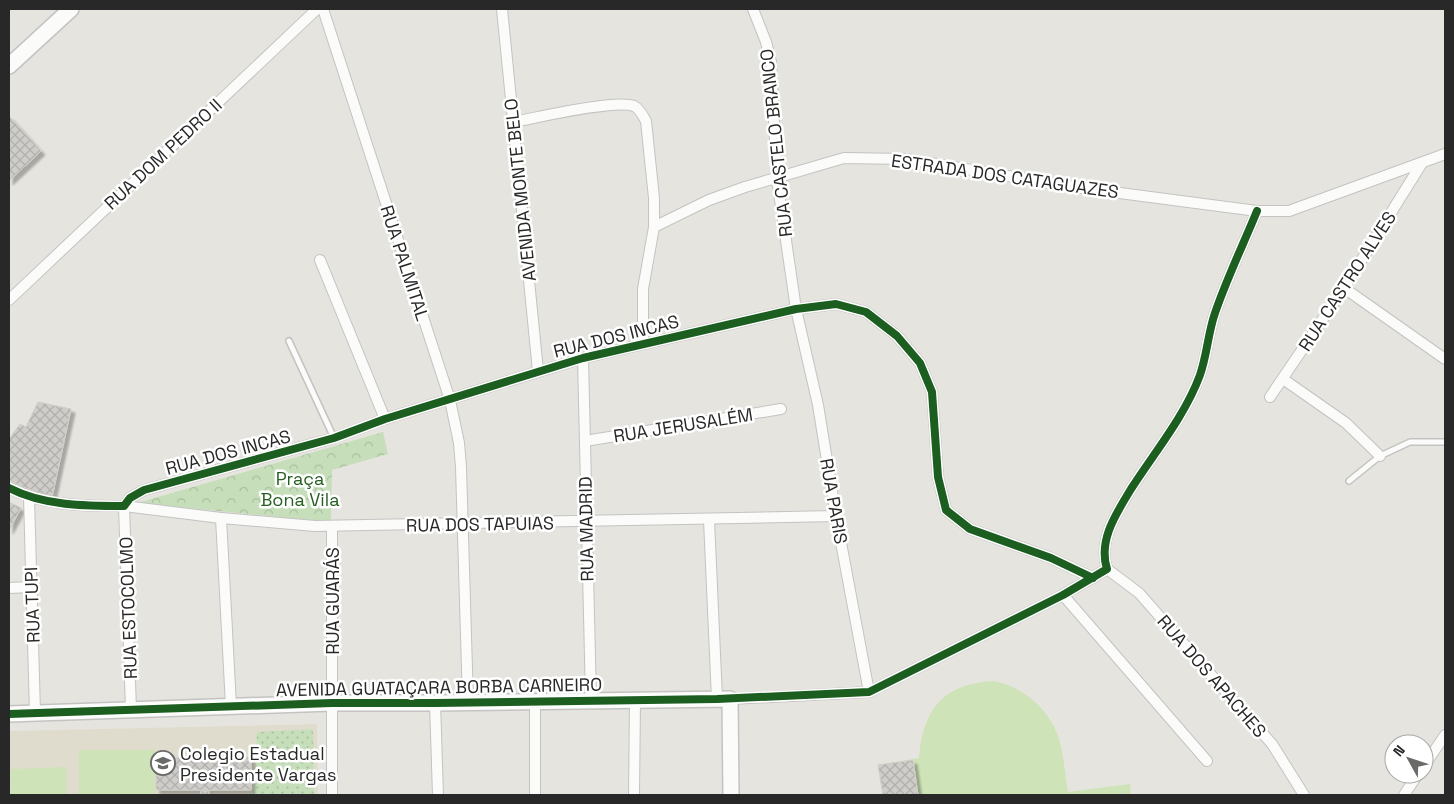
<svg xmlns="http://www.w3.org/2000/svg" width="1454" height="804" viewBox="0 0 1454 804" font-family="'Space Grotesk',sans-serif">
  <defs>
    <pattern id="grass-dots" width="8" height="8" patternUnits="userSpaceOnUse" patternTransform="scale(1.25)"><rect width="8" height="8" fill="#c6dfba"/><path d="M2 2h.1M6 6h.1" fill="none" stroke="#aabfa0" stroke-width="1.8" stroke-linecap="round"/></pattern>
    <pattern id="forest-crowns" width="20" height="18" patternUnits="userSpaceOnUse" patternTransform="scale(1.25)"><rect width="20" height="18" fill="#c6dfba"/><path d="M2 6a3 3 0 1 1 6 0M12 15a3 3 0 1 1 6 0" fill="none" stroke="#aabfa0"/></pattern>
    <pattern id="building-cross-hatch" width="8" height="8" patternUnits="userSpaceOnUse" patternTransform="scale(1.25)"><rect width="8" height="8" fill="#cfcdc9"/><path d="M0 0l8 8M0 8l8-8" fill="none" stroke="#b2b0ad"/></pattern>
    <filter id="shadow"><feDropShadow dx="4" dy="4" stdDeviation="1" flood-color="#0004"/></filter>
  </defs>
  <rect width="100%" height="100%" fill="#e6e4de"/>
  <path fill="#e0dccd" d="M317 724 318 795H9V731Z"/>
  <path fill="url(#grass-dots)" d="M313 729 314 795H253L257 732Z"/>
  <path fill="url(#forest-crowns)" d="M383 432 388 454 332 470 331 522 137 503Z"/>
  <g fill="#cee3b8">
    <path d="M993 681C1023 686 1050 710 1059 739 1064 756 1065 775 1068 792L1130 784 1131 795H883L878 765 919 758C923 709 943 684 993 681Z"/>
    <rect x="79" y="750" width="76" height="45"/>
    <path d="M66 767 67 795H11L10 769Z"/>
  </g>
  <g fill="url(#building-cross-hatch)" stroke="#d1cfca" filter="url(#shadow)">
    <path d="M9 116 41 151 9 181Z"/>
    <path d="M38 402 71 409 52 497 20 486 9 480V439L20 424 26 427Z"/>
    <path d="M9 502 21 508 9 530Z"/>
    <path d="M251 757V790H209V795H201V790H156V758Z"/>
    <path d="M913 760 918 795H883L878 765Z"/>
  </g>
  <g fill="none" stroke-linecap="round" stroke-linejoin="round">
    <defs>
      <g id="lane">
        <path d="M289 341 334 438"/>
        <path d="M1349 481 1380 456 1410 442H1445"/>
      </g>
      <g id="street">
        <path d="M323 9 450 400 459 443 461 467 468 703"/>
        <path d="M502 9 538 371"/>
        <path d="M753 9 766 42 771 62 777 179 796 309 818 405 836 516 869 692"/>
        <path d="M513 122C536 118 615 99 634 106 640 109 643 116 646 121L654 198V227"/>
        <path d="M320 260 385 419"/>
        <path d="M1344 288 1445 359"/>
        <path d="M9 300 317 9"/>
        <path d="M643 343V289L654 227 709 200 745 187 844 158 906 159 1074 187 1257 211H1289L1445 154"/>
        <path d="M583 358 591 700"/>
        <path d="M1283 379 1346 423 1380 456"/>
        <path d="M1270 397 1344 288 1422 163"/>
        <path d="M585 441 781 409"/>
        <path d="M9 488C44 506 85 506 124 506L130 498 144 490 334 438 385 419 583 358 796 309 836 304 866 312 897 336 920 363 932 392 938 477 946 510 970 529 1051 558 1093 578"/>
        <path d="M29 497 35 713"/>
        <path d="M221 518 231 706"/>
        <path d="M709 520 717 699"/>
        <path d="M332 526V795"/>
        <path d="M1107 569 1139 593 1272 744 1304 795"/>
        <path d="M9 588 31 587"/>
        <path d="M1063 595 1207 761"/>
        <path d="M730 699 869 692 1063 595 1107 569C1098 540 1116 514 1131 489 1154 453 1185 416 1200 375 1207 355 1208 333 1215 313 1227 278 1243 245 1257 211"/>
        <path d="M535 701V795"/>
        <path d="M435 703 438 795"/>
        <path d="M131 710 124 506 221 518 315 526 836 516"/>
        <path d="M1424 766 1445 735"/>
        <path d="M634 795 635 700"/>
        <path d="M1404 795 1418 774"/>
      </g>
      <g id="secondary">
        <path d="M9 66 71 9"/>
        <path d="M9 714 332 703H435L730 699 731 795"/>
      </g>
    </defs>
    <use href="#lane" stroke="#c4c3c3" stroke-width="8"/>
    <use href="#street" stroke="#c4c3c3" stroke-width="12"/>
    <use href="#secondary" stroke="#c4c3c3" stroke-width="18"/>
    <use href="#lane" stroke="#fbfbfa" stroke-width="5"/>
    <use href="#street" stroke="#fbfbfa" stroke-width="10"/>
    <use href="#secondary" stroke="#fbfbfa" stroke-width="15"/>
    <defs>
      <g id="cycleway">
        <path d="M9 488C44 506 85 506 124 506L130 498 144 490 334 438 385 419 583 358 796 309 836 304 866 312 897 336 920 363 932 392 938 477 946 510 970 529 1051 558 1093 578"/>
        <path d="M9 714 332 703H435L717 699 869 692 1063 595 1107 569C1098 540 1116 514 1131 489 1154 453 1185 416 1200 375 1207 355 1208 333 1215 313 1227 278 1243 245 1257 211"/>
      </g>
    </defs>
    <use href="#cycleway" stroke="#fff" stroke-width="11"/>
    <use href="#cycleway" stroke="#1b5e20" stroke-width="8"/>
  </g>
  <defs>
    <symbol id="school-ring" viewBox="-11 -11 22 22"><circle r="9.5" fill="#fff" stroke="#6a6a68" stroke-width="1.5"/><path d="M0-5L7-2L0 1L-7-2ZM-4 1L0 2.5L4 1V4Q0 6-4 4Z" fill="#6a6a68"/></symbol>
  </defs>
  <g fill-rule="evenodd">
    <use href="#school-ring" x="149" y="749" width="28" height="28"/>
  </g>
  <g text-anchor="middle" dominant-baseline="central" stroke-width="5" stroke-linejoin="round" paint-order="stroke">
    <g font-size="18" fill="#282828" stroke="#fff">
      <text transform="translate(776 143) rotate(-96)">RUA CASTELO BRANCO</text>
      <text transform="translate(163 154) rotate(-43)">RUA DOM PEDRO II</text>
      <text transform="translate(1005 176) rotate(8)">ESTRADA DOS CATAGUAZES</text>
      <text transform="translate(520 190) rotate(-96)">AVENIDA MONTE BELO</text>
      <text transform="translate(405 263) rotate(72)">RUA PALMITAL</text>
      <text transform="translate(1347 281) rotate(-57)">RUA CASTRO ALVES</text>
      <text transform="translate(616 336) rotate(-14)">RUA DOS INCAS</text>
      <text transform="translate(683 425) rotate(-9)">RUA JERUSALÉM</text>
      <text transform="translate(228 452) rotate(-15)">RUA DOS INCAS</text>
      <text transform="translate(834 501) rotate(80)">RUA PARIS</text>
      <text transform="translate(480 524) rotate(-1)">RUA DOS TAPUIAS</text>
      <text transform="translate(586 529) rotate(-91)">RUA MADRID</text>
      <text transform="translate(332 601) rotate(-90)">RUA GUARÁS</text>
      <text transform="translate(32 605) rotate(-92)">RUA TUPI</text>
      <text transform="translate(128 608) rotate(-92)">RUA ESTOCOLMO</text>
      <text transform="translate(1212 676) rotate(49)">RUA DOS APACHES</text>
      <text transform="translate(439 687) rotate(-1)">AVENIDA GUATAÇARA BORBA CARNEIRO</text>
    </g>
    <g font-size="18" fill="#265e20" stroke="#fff">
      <text x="300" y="478">Praça<tspan x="300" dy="21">Bona Vila</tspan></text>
    </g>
    <g font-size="18" fill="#282828" stroke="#fff" text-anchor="start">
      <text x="180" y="753">Colegio Estadual<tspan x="180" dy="21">Presidente Vargas</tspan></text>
    </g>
  </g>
  <rect width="1454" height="804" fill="none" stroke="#282828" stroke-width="20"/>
  <g transform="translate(1409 759) rotate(310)"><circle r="24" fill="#ffffff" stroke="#a9a9a9"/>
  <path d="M0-4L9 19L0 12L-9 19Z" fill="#6a6a68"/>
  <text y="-8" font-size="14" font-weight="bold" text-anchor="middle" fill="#282828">N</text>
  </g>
</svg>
